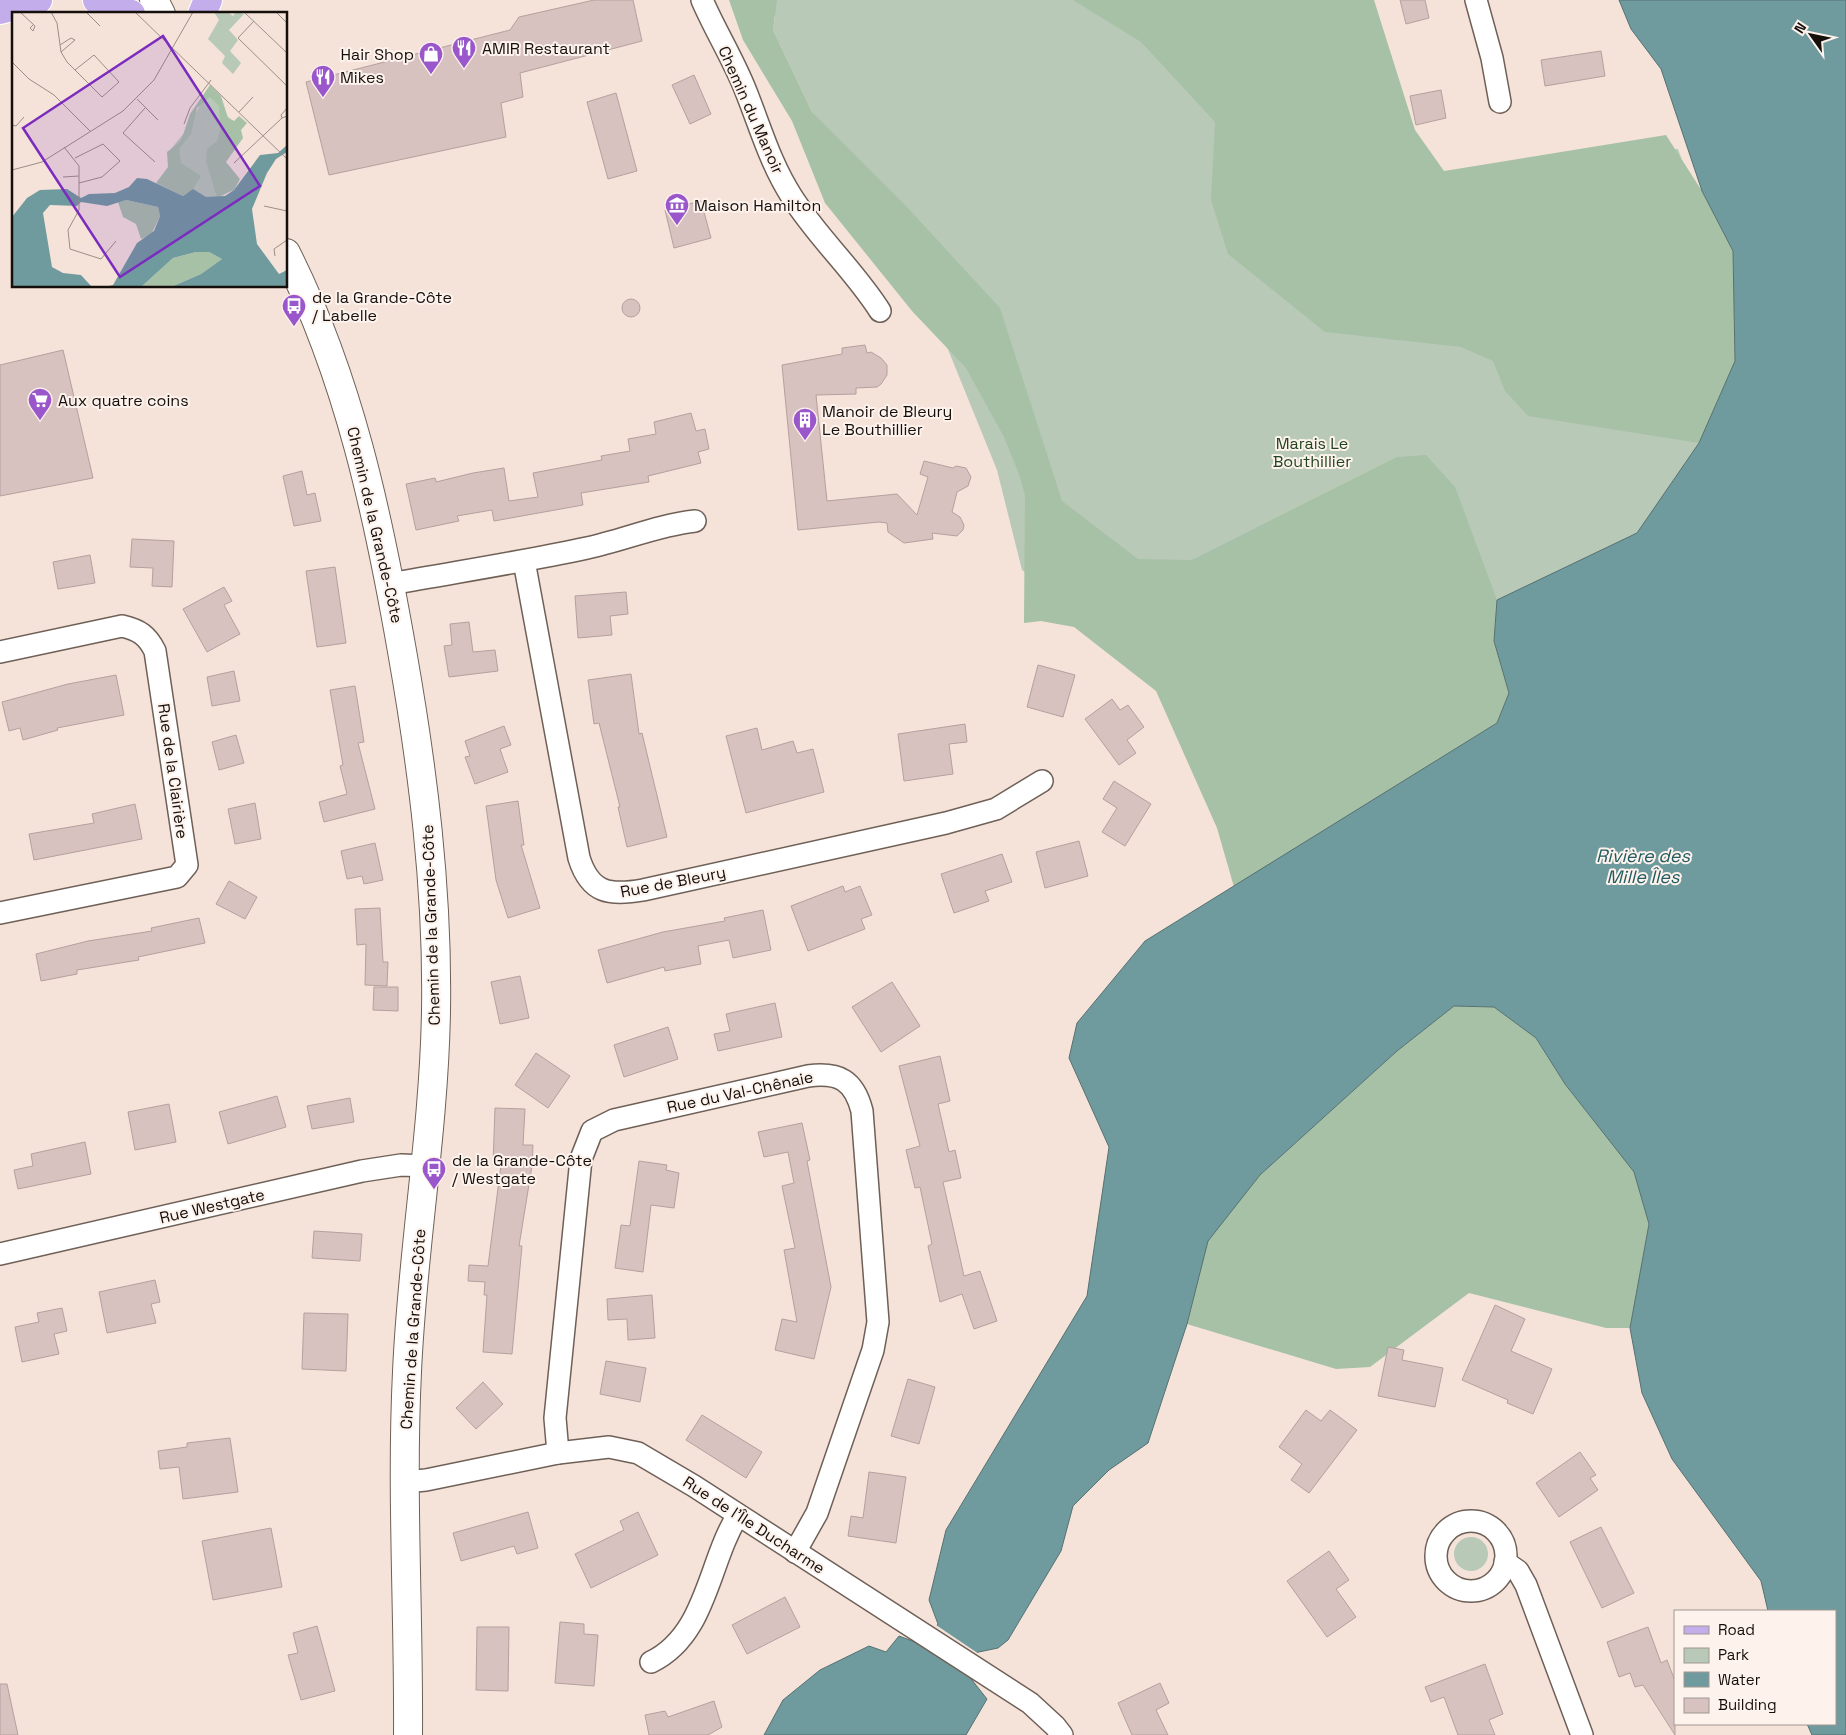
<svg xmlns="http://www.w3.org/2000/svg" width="1846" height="1735" viewBox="0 0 1846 1735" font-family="'Space Grotesk',sans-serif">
  <rect width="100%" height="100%" fill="#f5e3d9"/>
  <g fill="#b8c9b7">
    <path d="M766 0H1276L1350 193 1559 159 1678 149 1717 256 1710 427 1665 504 1599 584 1497 638 1139 649 1022 570 997 470 947 347 817 118 812 112 773 30 775 16Z"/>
    <circle cx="1471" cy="1554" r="17"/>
  </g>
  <g fill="#a7c1a6">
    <path d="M729 0H777L773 30 812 112 906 206 1000 308 1062 501 1138 559 1192 560 1397 457 1426 455 1455 487 1497 600 1494 641 1509 693 1497 723 1234 887 1217 828 1156 691 1074 627 1041 621 1024 623 1025 495 1019 474 1004 437 966 368 912 311 825 203 792 121 743 40Z"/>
    <path d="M1073 0H1374L1415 130 1444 171 1666 135 1702 191 1733 251 1735 361 1699 443 1528 416 1505 391 1493 361 1461 347 1325 332 1228 254 1211 200 1215 122 1141 42Z"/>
    <path d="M1454 1006 1494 1007 1536 1038 1565 1084 1634 1172 1649 1224 1630 1328H1606L1469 1293 1370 1367 1336 1369 1187 1324 1207 1241 1260 1175 1397 1051Z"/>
  </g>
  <path fill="#709b9e" stroke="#557172" d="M1619 0H1846V1735H1812L1807 1724H1835V1611H1768L1761 1581 1672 1459 1642 1393 1630 1328 1649 1224 1634 1172 1565 1084 1536 1038 1494 1007 1454 1006 1397 1051 1260 1175 1208 1241 1187 1324 1148 1443 1109 1470 1073 1506 1061 1551 1008 1640 998 1648 974 1653 968 1675 987 1699 966 1735H764L783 1700 820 1670 869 1646 886 1652 899 1636 920 1644 926 1643 938 1624 929 1600 946 1530 1087 1296 1109 1147 1069 1058 1077 1023 1145 941 1497 723 1509 693 1494 641 1497 600 1637 533 1699 443 1735 361 1733 251 1702 191 1661 69 1631 29Z"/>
  <path fill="#f5e3d9" d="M936 1625 979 1654 978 1655 971 1661 925 1642Z"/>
  <g fill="#d7c2c0" stroke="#b4a09e">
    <path d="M594 0H633L642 41 520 73 523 97 501 103 506 137 329 175 306 82 510 30 519 17Z"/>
    <path d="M1400 0H1425L1429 18 1406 24Z"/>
    <path d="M1601 51 1605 76 1545 86 1541 60Z"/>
    <path d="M694 75 711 114 690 124 672 85Z"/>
    <path d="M1441 90 1446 118 1416 125 1410 96Z"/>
    <path d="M616 93 637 171 608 179 587 102Z"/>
    <path d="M701 201 711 238 674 248 665 210Z"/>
    <circle cx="631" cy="308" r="9"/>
    <path d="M865 345 867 353 871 352 881 358 887 365V375L881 384 877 387 856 388V394L816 395 827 501 897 494 917 515 928 477 920 474 924 461 953 468 956 466 966 468 971 477 968 486 957 492 952 512 960 517 964 525 963 530 957 536 932 533 933 539 904 543 888 532 887 523 879 522 798 530 782 365 842 354V348Z"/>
    <path d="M63 350 93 478 0 496V365Z"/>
    <path d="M691 413 696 431 705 429 709 449 698 452 701 463 648 476 649 482 581 493 583 505 494 521 492 510 457 516 459 521 416 530 406 484 435 478 436 482 473 473 504 468 509 501 538 497 533 473 602 460 601 456 630 451 628 439 656 434 654 422Z"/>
    <path d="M302 471 307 495 315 493 321 521 294 526 283 476Z"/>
    <path d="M132 539 174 541 172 587 152 586 153 568 130 567Z"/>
    <path d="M90 555 95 583 58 589 53 562Z"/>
    <path d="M335 567 346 643 317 647 306 571Z"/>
    <path d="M224 587 232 601 224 605 240 634 207 652 183 609Z"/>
    <path d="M626 592 628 614 610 616 612 635 578 638 575 596Z"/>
    <path d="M469 622 473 652 495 650 498 671 449 677 444 646 452 645 450 624Z"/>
    <path d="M1038 665 1075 675 1063 717 1027 707Z"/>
    <path d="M234 671 240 701 212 706 207 677Z"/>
    <path d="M631 674 639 734 642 733 667 837 627 847 618 807H620L599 723 594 724 588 680Z"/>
    <path d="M116 675 124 715 57 728 58 730 23 740 20 728 9 731 2 702 68 684Z"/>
    <path d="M355 686 364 742 358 743 375 809 324 822 319 802 347 794 340 766 343 765 330 690Z"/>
    <path d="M1112 699 1120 710 1128 705 1144 727 1127 740 1136 753 1119 765 1085 719Z"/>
    <path d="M965 724 967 742 949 744 953 774 904 781 898 734Z"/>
    <path d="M504 726 511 745 500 749 508 772 475 784 465 757 470 756 465 741Z"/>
    <path d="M757 728 762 750 793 741 797 753 813 749 824 792 746 813 726 736Z"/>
    <path d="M236 735 244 763 219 770 212 742Z"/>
    <path d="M1114 781 1151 804 1125 846 1102 832 1117 808 1103 799Z"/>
    <path d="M518 801 524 845H521L540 908 508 918 496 880 486 806Z"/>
    <path d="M255 803 261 839 235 844 228 809Z"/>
    <path d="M135 804 142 839 34 860 29 834 94 823 92 814Z"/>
    <path d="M1079 841 1088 876 1045 888 1036 852Z"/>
    <path d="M375 843 383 880 364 884 362 876 347 879 341 851Z"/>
    <path d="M1002 854 1012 882 985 891 989 901 954 913 941 874Z"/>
    <path d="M229 881 257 897 245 919 216 904Z"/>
    <path d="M843 886 845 892 860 886 872 915 861 919 865 929 808 951 791 906Z"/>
    <path d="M380 908 383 962H388L387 986 365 985 366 944 357 945 355 909Z"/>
    <path d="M763 910 771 950 733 958 729 940 698 946 701 964 665 971 664 967 607 983 598 950 663 932 725 921 724 918Z"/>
    <path d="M199 918 205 943 138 957 139 960 77 970V974L41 981 36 954 88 941 152 931 151 928Z"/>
    <path d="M520 976 529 1018 500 1024 491 982Z"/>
    <path d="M892 982 920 1026 881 1052 852 1007Z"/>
    <path d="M374 987H398V1011L373 1010Z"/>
    <path d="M775 1003 782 1037 718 1051 714 1034 730 1031 726 1014Z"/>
    <path d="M668 1027 678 1059 624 1077 614 1045Z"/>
    <path d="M536 1053 570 1076 548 1108 515 1085Z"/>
    <path d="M940 1056 950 1101 938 1104 949 1152 955 1150 961 1178 943 1182 964 1276 980 1271 997 1321 974 1329 962 1294 940 1302 928 1246 932 1244 920 1187 915 1188 906 1150 920 1146 899 1066Z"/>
    <path d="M277 1096 286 1127 228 1144 219 1112Z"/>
    <path d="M350 1098 354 1122 312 1129 307 1106Z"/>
    <path d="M169 1104 176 1142 135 1150 128 1112Z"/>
    <path d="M495 1108 525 1109 523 1145H533L532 1166 519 1246H522L512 1354 483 1352 487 1295H484L485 1282 468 1281 469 1265 488 1266 501 1165H493Z"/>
    <path d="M802 1123 810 1160 807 1161 831 1287 814 1359 775 1350 782 1319 797 1322 784 1250 795 1248 782 1186 794 1183 788 1152 764 1157 758 1132Z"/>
    <path d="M85 1142 91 1174 18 1189 14 1170 33 1166 31 1154Z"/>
    <path d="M639 1161 667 1165 666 1170 679 1173 674 1208 651 1205 643 1272 615 1268 621 1225 630 1226Z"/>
    <path d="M314 1231 362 1234 360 1261 312 1258Z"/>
    <path d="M155 1280 160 1302 151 1304 156 1323 107 1333 99 1292Z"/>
    <path d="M652 1295 655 1338 628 1340 627 1319 608 1320 607 1299Z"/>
    <path d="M1495 1305 1525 1319 1511 1351 1552 1369 1533 1414 1507 1403 1508 1400 1462 1380Z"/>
    <path d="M62 1308 67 1331 54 1334 59 1354 22 1362 15 1327 39 1322 37 1313Z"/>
    <path d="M304 1313 348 1314 346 1371 302 1369Z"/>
    <path d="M1388 1347 1404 1350 1402 1360 1443 1368 1435 1407 1378 1396Z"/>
    <path d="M606 1361 646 1368 640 1402 600 1394Z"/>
    <path d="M908 1379 935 1387 919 1444 891 1436Z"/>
    <path d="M483 1382 503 1404 476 1429 456 1408Z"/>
    <path d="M1306 1410 1321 1421 1330 1410 1357 1430 1309 1493 1291 1480 1302 1464 1279 1447Z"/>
    <path d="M702 1415 762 1452 746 1478 686 1440Z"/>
    <path d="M230 1438 238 1492 183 1499 179 1467 160 1469 158 1451 187 1447V1443Z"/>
    <path d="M1580 1452 1596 1475 1590 1478 1598 1490 1559 1517 1536 1483Z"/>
    <path d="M869 1472 906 1477 896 1543 848 1536 851 1516 863 1518Z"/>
    <path d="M528 1512 538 1548 517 1554 514 1546 461 1561 453 1533Z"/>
    <path d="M638 1512 658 1555 591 1588 575 1554 624 1530 620 1521Z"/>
    <path d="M1601 1527 1634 1593 1602 1608 1570 1542Z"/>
    <path d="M271 1528 282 1587 213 1600 202 1541Z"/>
    <path d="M1329 1551 1349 1580 1336 1589 1356 1617 1327 1637 1287 1581Z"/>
    <path d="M785 1597 800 1627 747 1654 732 1625Z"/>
    <path d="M560 1622 584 1624V1634L598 1635 594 1686 555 1683Z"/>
    <path d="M317 1626 335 1691 301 1700 288 1655 298 1653 293 1633Z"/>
    <path d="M477 1627H509L508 1691 476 1690Z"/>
    <path d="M1648 1627 1661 1663 1667 1660 1675 1681V1735L1643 1685 1635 1687 1630 1673 1619 1677 1607 1642Z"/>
    <path d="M1485 1664 1503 1714 1489 1720 1495 1735H1458L1444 1697 1431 1702 1425 1687Z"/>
    <path d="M1160 1683 1169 1703 1156 1710 1168 1735H1132L1118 1703Z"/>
    <path d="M0 1684H7L18 1735H0Z"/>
    <path d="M714 1701 722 1727 708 1735H649L645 1715 665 1711 668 1717Z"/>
  </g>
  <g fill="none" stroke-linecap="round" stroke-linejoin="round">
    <defs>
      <g id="minor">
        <path d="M702 0C715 30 733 59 745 89 760 126 770 163 792 197 818 238 854 270 880 311"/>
        <path d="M1476 0 1492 58 1500 102"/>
        <path d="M524 561 579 858C590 893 609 896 643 890L946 823 996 809 1042 781"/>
        <path d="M391 584C456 572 522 562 587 548 624 540 658 525 695 521"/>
        <path d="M0 652 122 626C139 630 147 635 155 651L187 865 177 877 0 913"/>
        <path d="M0 1254 362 1171 401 1165 426 1166"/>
        <path d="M558 1453 555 1418 581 1159 592 1131 614 1120 808 1076C839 1072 854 1080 862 1111L878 1322 873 1350 817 1513 795 1552"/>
        <path d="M404 1482 426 1480 558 1453 609 1447 638 1453 694 1486 1030 1703 1055 1726 1062 1735"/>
        <circle cx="1471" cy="1556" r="35"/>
        <path d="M1505 1562 1518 1571 1526 1585 1582 1735"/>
        <path d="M651 1662C707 1635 708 1562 738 1515"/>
      </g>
      <g id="secondary">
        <path d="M154 0 161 14"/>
        <path d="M286 253C349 378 378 514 402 651 423 770 438 890 436 1011 434 1132 412 1252 407 1372 401 1493 409 1614 408 1735"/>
      </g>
      <g id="primary">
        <path d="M97 0 131 14"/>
        <path d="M0 10 38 0"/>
        <path d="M202 14 208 0"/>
      </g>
    </defs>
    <use href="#minor" stroke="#6f6057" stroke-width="24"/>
    <use href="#secondary" stroke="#6f6057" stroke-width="30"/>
    <use href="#primary" stroke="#fff" stroke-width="30"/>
    <use href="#minor" stroke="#fff" stroke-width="21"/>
    <use href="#secondary" stroke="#fff" stroke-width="28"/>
    <use href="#primary" stroke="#c4adeb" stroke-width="28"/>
  </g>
  <defs>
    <symbol id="restaurant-pin" viewBox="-11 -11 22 30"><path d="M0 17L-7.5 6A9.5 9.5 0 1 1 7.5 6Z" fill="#9a56cb" stroke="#fdf2ec"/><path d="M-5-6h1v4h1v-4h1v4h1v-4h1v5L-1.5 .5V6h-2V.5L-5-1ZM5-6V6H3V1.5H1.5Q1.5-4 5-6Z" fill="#fff"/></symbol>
    <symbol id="shop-pin" viewBox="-11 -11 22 30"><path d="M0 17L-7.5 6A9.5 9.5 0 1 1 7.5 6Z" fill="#9a56cb" stroke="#fdf2ec"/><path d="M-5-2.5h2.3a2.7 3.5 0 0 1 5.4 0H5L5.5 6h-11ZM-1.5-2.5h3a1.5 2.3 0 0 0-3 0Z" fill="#fff"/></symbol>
    <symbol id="museum-pin" viewBox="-11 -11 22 30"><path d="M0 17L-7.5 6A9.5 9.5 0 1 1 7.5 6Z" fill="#9a56cb" stroke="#fdf2ec"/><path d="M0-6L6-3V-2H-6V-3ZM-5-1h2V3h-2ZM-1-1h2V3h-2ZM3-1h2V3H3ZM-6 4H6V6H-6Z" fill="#fff"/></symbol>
    <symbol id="bus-pin" viewBox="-11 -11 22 30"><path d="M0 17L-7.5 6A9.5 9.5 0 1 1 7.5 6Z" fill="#9a56cb" stroke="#fdf2ec"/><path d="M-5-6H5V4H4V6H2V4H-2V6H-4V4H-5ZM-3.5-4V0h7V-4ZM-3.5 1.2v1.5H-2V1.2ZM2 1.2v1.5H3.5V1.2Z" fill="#fff"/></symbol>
    <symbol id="supermarket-pin" viewBox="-11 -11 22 30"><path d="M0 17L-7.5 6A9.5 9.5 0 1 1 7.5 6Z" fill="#9a56cb" stroke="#fdf2ec"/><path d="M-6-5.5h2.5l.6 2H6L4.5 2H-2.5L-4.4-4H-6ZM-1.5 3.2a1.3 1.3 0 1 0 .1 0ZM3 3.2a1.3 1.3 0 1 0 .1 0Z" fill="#fff"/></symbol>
    <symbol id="building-pin" viewBox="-11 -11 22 30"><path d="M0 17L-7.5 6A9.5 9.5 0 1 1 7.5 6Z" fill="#9a56cb" stroke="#fdf2ec"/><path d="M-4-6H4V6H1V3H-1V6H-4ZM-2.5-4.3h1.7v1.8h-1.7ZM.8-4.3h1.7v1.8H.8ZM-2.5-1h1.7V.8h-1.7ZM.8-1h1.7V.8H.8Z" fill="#fff"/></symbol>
  </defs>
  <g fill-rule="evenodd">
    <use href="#restaurant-pin" x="450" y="34" width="28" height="38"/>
    <use href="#shop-pin" x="417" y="40" width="28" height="38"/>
    <use href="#restaurant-pin" x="309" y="63" width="28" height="38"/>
    <use href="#museum-pin" x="663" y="191" width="28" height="38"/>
    <use href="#bus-pin" x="280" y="292" width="28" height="38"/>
    <use href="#supermarket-pin" x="26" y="386" width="28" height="38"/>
    <use href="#building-pin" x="791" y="406" width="28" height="38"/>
    <use href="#bus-pin" x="420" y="1155" width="28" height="38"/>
  </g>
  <g text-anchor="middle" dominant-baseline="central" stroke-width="4" stroke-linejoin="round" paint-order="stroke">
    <g font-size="16" fill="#150f0c" stroke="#fdf2ec" text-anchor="start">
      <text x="482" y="48">AMIR Restaurant</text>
      <text x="414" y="54" text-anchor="end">Hair Shop</text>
      <text x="340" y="77">Mikes</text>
      <text x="694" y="205">Maison Hamilton</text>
      <text x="312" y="297">de la Grande-Côte<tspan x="312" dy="18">/ Labelle</tspan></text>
      <text x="58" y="400">Aux quatre coins</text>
      <text x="822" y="411">Manoir de Bleury<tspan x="822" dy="18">Le Bouthillier</tspan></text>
      <text x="452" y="1160">de la Grande-Côte<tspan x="452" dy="18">/ Westgate</tspan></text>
    </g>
    <g font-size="16" fill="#150f0c" stroke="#fdf2ec">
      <text transform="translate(751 110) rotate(66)">Chemin du Manoir</text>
      <text transform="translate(375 525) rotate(77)">Chemin de la Grande-Côte</text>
      <text transform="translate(173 771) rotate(82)">Rue de la Clairière</text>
      <text transform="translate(673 882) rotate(-11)">Rue de Bleury</text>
      <text transform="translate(431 925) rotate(-92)">Chemin de la Grande-Côte</text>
      <text transform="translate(740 1092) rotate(-12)">Rue du Val-Chênaie</text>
      <text transform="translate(212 1206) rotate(-13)">Rue Westgate</text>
      <text transform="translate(413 1329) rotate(-86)">Chemin de la Grande-Côte</text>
      <text transform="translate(754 1525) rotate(33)">Rue de l'Île Ducharme</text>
    </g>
    <g font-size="16" fill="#1f451f" stroke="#fdf2ec">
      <text x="1312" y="443">Marais Le<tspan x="1312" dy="18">Bouthillier</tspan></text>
    </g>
    <g font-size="18" font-style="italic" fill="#1f5b60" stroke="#fdf2ec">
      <text x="1643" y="855">Rivière des<tspan x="1643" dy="21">Mille Îles</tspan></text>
    </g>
  </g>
  <g transform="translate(12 12)">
    <rect width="275" height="275" fill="#f5e3d9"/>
    <path d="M202 0H216L221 4 224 0 232 2 217 18 226 28 218 39 229 51 221 62 210 51 213 44 196 27 207 8ZM198 75 207 83 210 100 230 116 207 144 227 168 221 177 207 186H198L176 182 159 151V137L173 120Z" fill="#b8c9b7"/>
    <path d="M198 73 209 84 216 106 222 109 227 104 235 111 229 118 231 126 214 150 228 167 222 178 205 185 194 149 195 137 205 129 208 119 207 94 198 85 185 96 179 122 167 137 169 151 189 164 181 177 171 184 144 171 156 155 155 140 169 129 178 102ZM114 188 146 195 148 204 139 223 129 227 124 212 111 205 106 190ZM184 240H197L210 247 189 262 159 275H129L161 246Z" fill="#a7c1a6"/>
    <path d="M275 133V140L264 147 255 161 240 197 245 232 267 262 275 258V275H159L189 262 210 247 197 240H184L161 246 129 275H93L101 273 125 231 142 219 148 204 146 195 114 188 95 194 69 190 65 194 38 193 31 201 40 255 51 261 69 263 80 275H0V205L15 186 28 178 55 177 69 186 77 182 103 181 117 175 125 166 135 167 171 184 181 177 194 185 213 184 222 178 248 143 266 141Z" fill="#709b9e"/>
    <path fill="none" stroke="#9b8e87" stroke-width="1" d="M8 0 23 14 21 19 18 16 21 13M39 0 45 11 49 40 55 50 90 85 107 70 82 43 63 58M74 0 88 14M123 0 275 147M232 0 275 41M264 0 275 11M242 9 226 26 275 74M48 33 59 26 63 28 49 40M0 50 17 67 42 83 79 120M125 87 146 108M133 96 111 121 143 150M275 96 269 103 270 106 275 104M227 100 241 85M172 112 178 96 199 68M0 113 4 114 12 105M52 135 67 154V198L56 218 58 237 89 247 104 229M63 146 91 132 108 149 90 165 67 171M222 151 270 106M0 158 30 150 111 99 142 68 181 0M51 165 67 164M252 194 275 199M263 244 262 237 275 228"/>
    <path fill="#7b2cbf" fill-opacity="0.15" stroke="#7b2cbf" stroke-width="2.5" d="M151 24 248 174 108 265 11 116Z"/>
    <rect width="275" height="275" fill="none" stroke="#150f0c" stroke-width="2.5"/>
  </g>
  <rect x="1674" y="1610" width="162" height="115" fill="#fdf2ec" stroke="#a09792"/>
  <rect x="1684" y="1626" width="25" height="8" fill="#c4adeb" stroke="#a09792"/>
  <text x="1718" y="1635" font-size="15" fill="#150f0c">Road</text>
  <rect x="1684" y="1648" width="25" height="15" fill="#b8c9b7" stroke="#a09792"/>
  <text x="1718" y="1660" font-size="15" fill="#150f0c">Park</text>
  <rect x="1684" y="1672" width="25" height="15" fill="#709b9e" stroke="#a09792"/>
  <text x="1718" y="1685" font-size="15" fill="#150f0c">Water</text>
  <rect x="1684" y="1698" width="25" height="15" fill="#d7c2c0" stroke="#a09792"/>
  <text x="1718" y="1710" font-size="15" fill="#150f0c">Building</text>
  <g transform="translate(1811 35) rotate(303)" stroke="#fdf2ec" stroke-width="4" paint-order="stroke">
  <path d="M0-4L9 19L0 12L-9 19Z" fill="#150f0c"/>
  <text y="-8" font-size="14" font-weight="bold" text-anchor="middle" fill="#150f0c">N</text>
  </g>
</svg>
